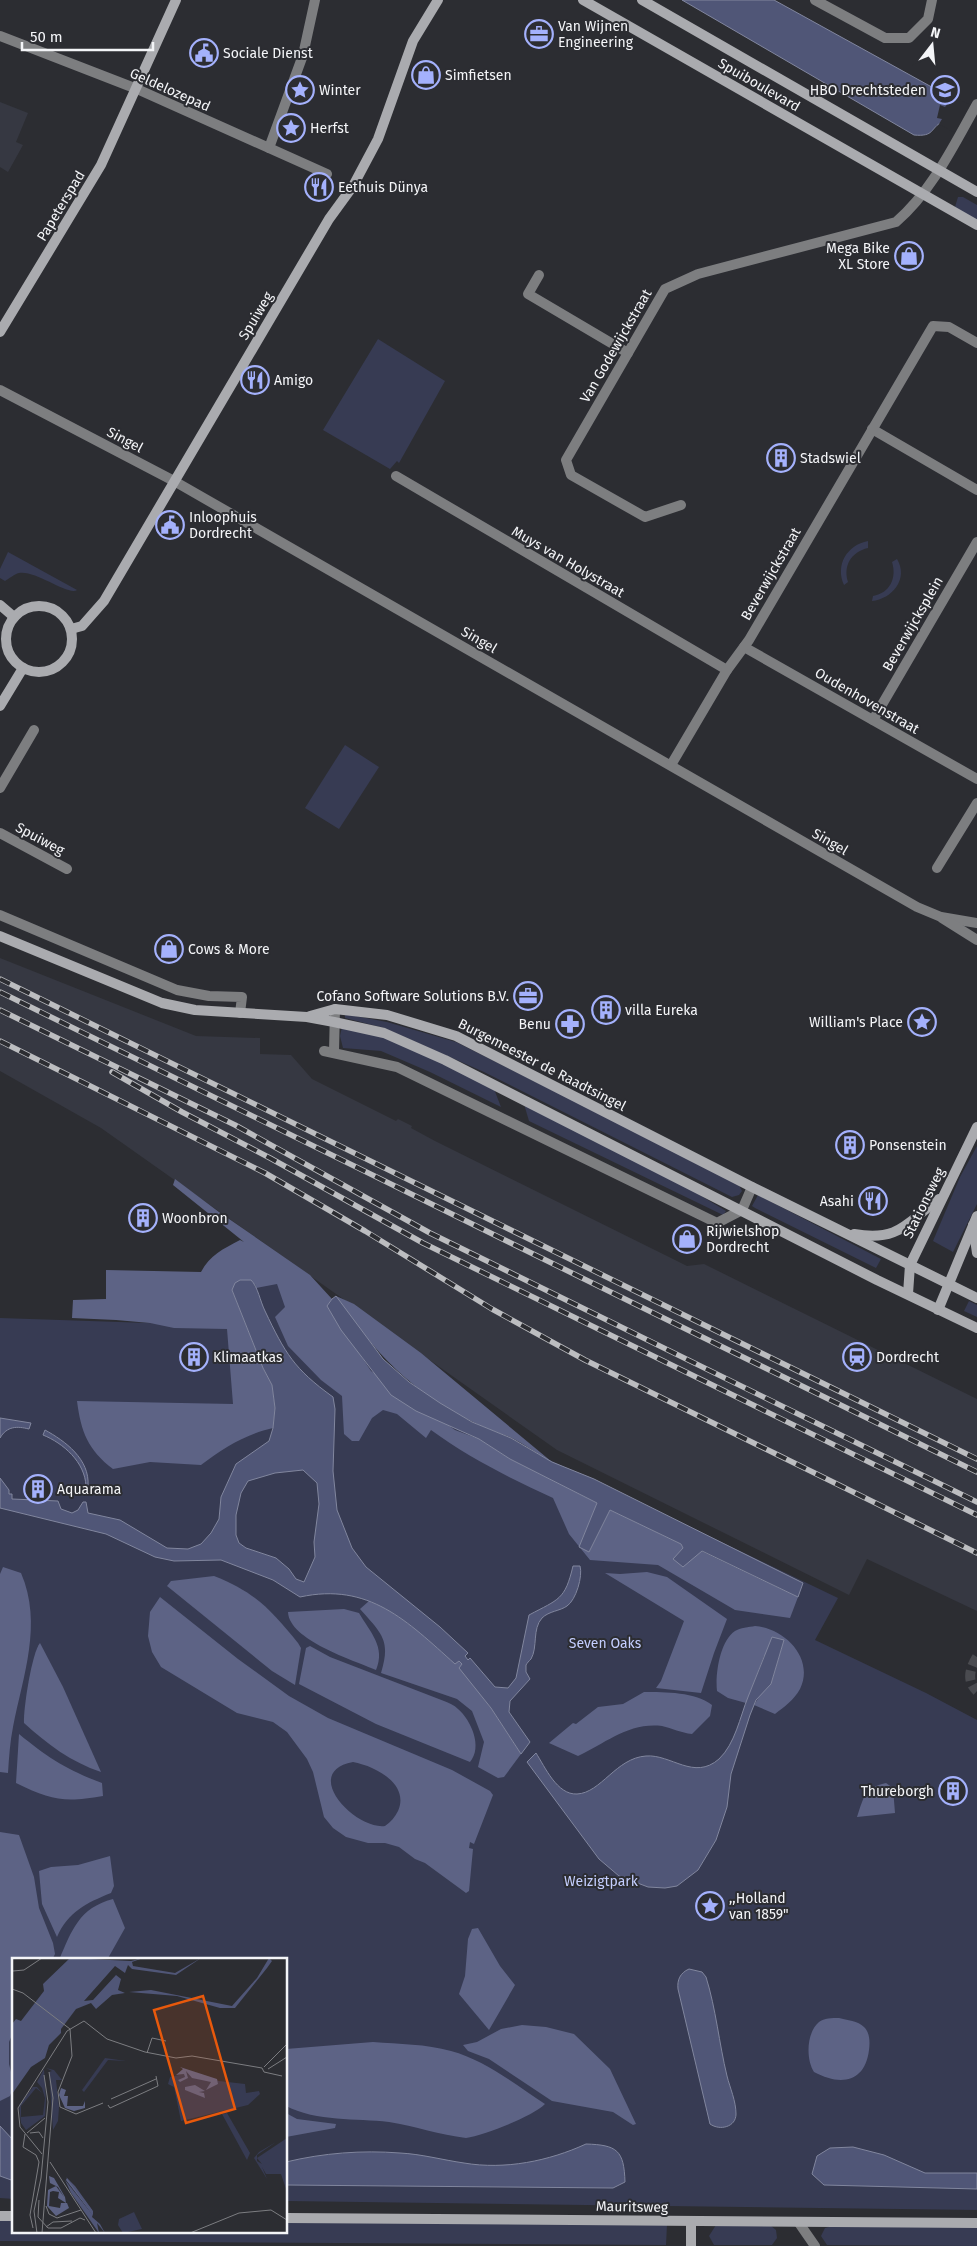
<svg xmlns="http://www.w3.org/2000/svg" width="977" height="2246" viewBox="0 0 977 2246" font-family="'Fira Sans',sans-serif">
  <rect width="100%" height="100%" fill="#2c2d32"/>
  <g fill="#363842">
    <path d="M0 102 28 113 16 142 23 145 8 172 0 167Z"/>
    <path d="M0 958 196 1036 260 1038V1054L291 1055 312 1079 396 1121 398 1119 412 1126 411 1128 435 1141 669 1257 687 1266 704 1264 977 1399V1611L867 1559 849 1595 557 1450 101 1128 0 1071Z"/>
  </g>
  <g fill="#373b53">
    <path d="M958 197H963L977 205V221L955 207Z"/>
    <path d="M378 339 445 381 399 463 397 461 390 469 323 430Z"/>
    <path d="M868 541V548C851 552 843 566 848 582L844 585C835 565 847 545 868 541Z"/>
    <path d="M8 552 77 590C68 596 36 570 19 573 14 574 9 579 5 581L0 578V569Z"/>
    <path d="M897 559C909 579 892 599 872 601L873 596C890 593 897 578 892 562Z"/>
    <path d="M345 745 379 767 339 829 305 808Z"/>
    <path d="M345 1014 387 1022 456 1042 738 1183 742 1191 739 1195 732 1197 484 1072 384 1028 345 1018Z"/>
    <path d="M342 1027 379 1036 411 1048 494 1089 501 1107 430 1072 381 1051 343 1048 340 1036Z"/>
    <path d="M524 1104 657 1169 726 1211 723 1215 529 1121Z"/>
    <path d="M977 1146V1204L953 1252 933 1241 960 1177Z"/>
    <path d="M758 1195 881 1259 876 1268 755 1208 752 1206Z"/>
    <path d="M238 1250 457 1419 554 1462 838 1598 815 1640 926 1693 977 1720V2210L286 2201V1960H14V2199L0 2198V1318L209 1325Z"/>
    <path d="M969 1301 977 1305V1317L964 1311Z"/>
    <path d="M0 2220H14V2232H286V2221L667 2225 666 2245 0 2241Z"/>
    <path d="M716 2225 771 2226 776 2230 777 2238 772 2245H714L709 2236Z"/>
    <path d="M832 2226H977V2246L827 2245 821 2236 825 2228Z"/>
  </g>
  <g fill="#5d6385" fill-rule="evenodd">
    <path d="M175 1179 219 1212 310 1275 332 1299 328 1306 371 1371 455 1430 479 1439 510 1459 597 1503 580 1547 589 1552 610 1510 681 1544 683 1548 695 1554 701 1551 798 1597 790 1618 735 1610 658 1565 590 1560 569 1534 553 1498C511 1479 468 1457 431 1430L426 1438 397 1414 383 1410 372 1418 359 1441H352L344 1434 342 1396 321 1380 288 1346 275 1317 285 1307 277 1284 256 1288 255 1284 232 1290 263 1368 272 1385 275 1408 273 1428C246 1434 223 1448 201 1465L150 1462 113 1469C88 1450 81 1432 77 1401L233 1404 227 1329 174 1328 150 1323 116 1320 72 1318 73 1300 106 1299V1270L201 1272C210 1255 223 1249 240 1240L244 1242 173 1185Z"/>
    <path d="M336 1296 354 1304 421 1353 552 1462C538 1454 524 1444 510 1437 497 1432 484 1428 471 1421 409 1390 375 1353 336 1296Z"/>
    <path d="M3 1567 21 1573C43 1624 23 1676 13 1727 10 1742 9 1757 8 1773L0 1772V1574Z"/>
    <path d="M647 1572 667 1577 727 1619 714 1653 701 1693 656 1688 661 1681 684 1621 605 1573 620 1574Z"/>
    <path d="M214 1576C255 1592 271 1610 298 1643L301 1648 295 1685 272 1671 167 1586 171 1581Z"/>
    <path d="M160 1597 238 1659 289 1696 328 1718 452 1770 490 1791 493 1795 474 1844 470 1842 469 1848 473 1849 469 1891 466 1893 425 1863 415 1859 399 1847 385 1843H368L346 1837 333 1828 324 1817 313 1772 307 1759 287 1732 273 1722 237 1713 161 1667 152 1652 148 1636 150 1612ZM353 1762C375 1766 410 1784 398 1811 395 1817 391 1822 385 1826 355 1830 300 1772 353 1762Z"/>
    <path d="M369 1601 380 1604 397 1615 462 1664 460 1668 491 1708 521 1754 504 1777 498 1778 478 1767 484 1742 472 1711 457 1699 381 1673C391 1640 382 1634 360 1609Z"/>
    <path d="M344 1609 359 1613C370 1632 386 1647 376 1670 353 1660 289 1640 288 1612Z"/>
    <path d="M755 1626C784 1628 815 1658 800 1689 794 1700 784 1707 775 1714L754 1705 762 1692 771 1684 784 1640 764 1656 746 1703 728 1698 717 1691C715 1674 720 1641 735 1631 740 1628 749 1627 755 1626Z"/>
    <path d="M40 1643 63 1687 101 1772C71 1762 47 1744 24 1723 23 1710 32 1652 40 1643Z"/>
    <path d="M310 1646 330 1657 444 1701C449 1703 454 1705 458 1709 471 1720 483 1747 470 1762L376 1724 299 1684 306 1648Z"/>
    <path d="M644 1692C665 1692 696 1692 712 1705L710 1716 692 1734C681 1733 672 1728 662 1726 629 1722 606 1743 578 1756L549 1743 573 1723 576 1724 598 1707 623 1704Z"/>
    <path d="M19 1734C47 1757 67 1770 102 1783L103 1796C64 1803 51 1800 16 1783Z"/>
    <path d="M886 1783 893 1788 895 1813 857 1817C864 1797 864 1788 886 1783Z"/>
    <path d="M0 1832 19 1835 34 1877 39 1908 53 1943 55 1954 52 1960H14V2030L9 2042V2064L14 2084 10 2096 0 2101Z"/>
    <path d="M110 1856 114 1886 111 1893C86 1903 68 1912 57 1937L42 1904 39 1871 51 1867 78 1865Z"/>
    <path d="M113 1899 125 1928 107 1960H59C72 1930 79 1908 113 1899Z"/>
    <path d="M478 1928 500 1966 515 1985 489 2030 459 1994 465 1976 468 1939 472 1929Z"/>
    <path d="M839 2018C847 2020 858 2021 864 2027 870 2033 870 2042 869 2050 865 2083 840 2086 814 2072 806 2060 806 2033 819 2022 824 2018 832 2018 839 2018Z"/>
    <path d="M522 2025 546 2027 574 2034 610 2069 636 2124 633 2125 613 2112 552 2101 489 2059 468 2051 463 2045 477 2042 501 2029Z"/>
    <path d="M373 2042C399 2044 426 2044 451 2051 485 2060 516 2085 545 2104 532 2117 484 2135 466 2138 440 2135 415 2126 389 2122 356 2118 317 2122 286 2106V2049Z"/>
    <path d="M286 2113 297 2119 336 2124 335 2128 286 2137Z"/>
  </g>
  <g fill="#505677" stroke="#81869e" fill-rule="evenodd">
    <path d="M682 0H774L977 112C966 115 952 117 942 122 930 128 935 137 914 135Z"/>
    <path d="M240 1280H251C258 1287 260 1301 265 1311 285 1353 294 1369 333 1397L335 1409 333 1471 337 1510 352 1548 366 1567 440 1627 468 1653 465 1656 468 1660 470 1658 495 1687 508 1688 516 1678 529 1615C559 1599 565 1600 573 1566H580C583 1576 576 1600 567 1606 560 1611 549 1611 542 1618 532 1629 538 1647 531 1659 529 1661 527 1663 526 1665V1672L530 1679 510 1701 509 1712 530 1742 521 1754 491 1708 459 1668 462 1664 459 1661 455 1664C407 1621 369 1582 300 1597L273 1580 221 1560 174 1561 155 1557 106 1534 0 1508V1478L9 1490V1494H12V1499L58 1501 61 1509 72 1513 78 1510 83 1502H86L88 1513 120 1520 167 1548 188 1549 201 1544 211 1533 219 1519 221 1497 236 1464 269 1441 273 1428 275 1408 272 1385 263 1368 232 1290 235 1283ZM303 1470 317 1483 319 1504 314 1542 315 1557 304 1582 296 1579 289 1569 276 1558 246 1548 239 1543 236 1535V1515L241 1493 248 1481 275 1473Z"/>
    <path d="M336 1296 383 1359 409 1382 440 1403 472 1422 511 1438 552 1462 594 1479 803 1583 798 1597 702 1551 683 1567 673 1559 683 1548 681 1544 610 1510 589 1552 579 1547 597 1503 510 1459 479 1439 416 1411 391 1395 341 1330 327 1306 332 1299Z"/>
    <path d="M0 1418 31 1423 29 1429C17 1426 7 1426 0 1438Z"/>
    <path d="M45 1430C65 1441 90 1459 88 1486H86C85 1462 63 1443 43 1435Z"/>
    <path d="M772 1637 784 1640 771 1684 756 1700 750 1715 731 1774 727 1807 716 1840 698 1870 677 1886 665 1888 648 1887 619 1876 599 1859 527 1762 536 1753C545 1767 557 1795 577 1794 601 1793 616 1758 646 1756 671 1754 694 1781 719 1759 735 1744 740 1717 748 1697 756 1677 764 1657 772 1637Z"/>
    <path d="M689 1969 702 1972 706 1977C716 2009 719 2043 727 2076 730 2088 736 2101 736 2114 736 2127 720 2131 710 2124L678 1989C677 1980 680 1973 689 1969Z"/>
    <path d="M0 2126 14 2141V2181L0 2176Z"/>
    <path d="M586 2144C617 2145 624 2150 625 2182L613 2188 286 2185V2162C323 2153 362 2150 400 2153 421 2154 443 2160 464 2163 505 2170 549 2161 586 2144Z"/>
    <path d="M853 2147 884 2155 925 2173H977V2189L824 2185 812 2174 817 2156 830 2148Z"/>
  </g>
  <path fill="#2c2d32" d="M954 96 977 109V145L939 124 942 119 937 118 940 105 945 107Z"/>
  <g fill="none" stroke-linecap="round" stroke-linejoin="round">
    <path stroke="#4a4b50" stroke-width="10" stroke-dasharray="10 5" stroke-linecap="butt" d="M977 1657C970 1668 966 1681 977 1691"/>
    <g stroke="#7d7e80" stroke-width="10">
      <path d="M815 0 885 38H909L928 19 932 0"/>
      <path d="M0 36 137 89 327 174"/>
      <path d="M269 148 303 55 315 0"/>
      <path d="M539 275 528 294 628 353"/>
      <path d="M0 390 174 481 917 907 941 917 977 923"/>
      <path d="M872 429 977 490"/>
      <path d="M396 476 727 670"/>
      <path d="M681 505 645 517 571 475 566 460 665 289 698 274 896 222C932 191 954 145 977 104"/>
      <path d="M744 647 977 779"/>
      <path d="M873 720 977 542"/>
      <path d="M671 765 727 670 749 640 933 326 949 327 977 343"/>
      <path d="M0 788 34 730"/>
      <path d="M0 833 67 869"/>
      <path d="M937 868 977 803"/>
      <path d="M0 915 177 990 209 996 242 997 240 1013"/>
      <path d="M942 918 977 940"/>
      <path d="M324 1051 397 1067 717 1223 742 1210 752 1187"/>
      <path d="M334 1052 335 1009"/>
      <path d="M799 2223 815 2246"/>
    </g>
    <g stroke="#aaabaf" stroke-width="10">
      <path d="M583 0 977 225"/>
      <path d="M642 0 977 192"/>
      <path d="M0 332 101 165 176 0"/>
      <path d="M0 605 14 617"/>
      <circle cx="39" cy="639" r="33"/>
      <path d="M71 629 82 626 104 601 329 219 353 186 378 139 413 41 438 0"/>
      <path d="M0 706 23 668"/>
      <path d="M0 936 162 1003 195 1010 307 1017 334 1022 384 1033 445 1060 877 1280 977 1328"/>
      <path d="M310 1016 335 1009 387 1015 456 1036 752 1187 977 1298"/>
      <path d="M973 1225 977 1253"/>
      <path d="M854 1234C899 1242 906 1223 939 1199"/>
      <path d="M908 1294 910 1265 977 1127"/>
      <path d="M938 1310 977 1216"/>
      <path d="M0 2216H14"/>
      <path d="M286 2218 977 2223"/>
      <path d="M691 2221V2246"/>
    </g>
    <defs>
      <g id="rail">
        <path d="M0 979 977 1459"/>
        <path d="M0 992 977 1472"/>
        <path d="M0 1010 235 1125 430 1233 977 1502"/>
        <path d="M0 1041 265 1173 365 1231 492 1309 585 1360 977 1553"/>
        <path d="M112 1072 182 1112 270 1158 423 1243 977 1515"/>
      </g>
    </defs>
    <use href="#rail" stroke="#bcbdc0" stroke-width="5.5"/>
    <use href="#rail" stroke="#2c2d32" stroke-width="4" stroke-dasharray="11" stroke-linecap="butt"/>
  </g>
  <defs>
    <symbol id="office-ring" viewBox="-11 -11 22 22"><circle r="9.5" fill="#2c2d32" stroke="#a4b1fc" stroke-width="1.5"/><path d="M-6-3h4V-5.5h4V-3h4V5H-6ZM-1-4.5V-3h2v-1.5ZM-6 0V1H6V0Z" fill="#a4b1fc"/></symbol>
    <symbol id="civic-ring" viewBox="-11 -11 22 22"><circle r="9.5" fill="#2c2d32" stroke="#a4b1fc" stroke-width="1.5"/><path d="M-.6-6.5H3V-4.5H.6V-3L4-1V1h2V6H-6V1h2V-1L-.6-3ZM-1.2 2.5V6h2.4V2.5Z" fill="#a4b1fc"/></symbol>
    <symbol id="shop-ring" viewBox="-11 -11 22 22"><circle r="9.5" fill="#2c2d32" stroke="#a4b1fc" stroke-width="1.5"/><path d="M-5-2.5h2.3a2.7 3.5 0 0 1 5.4 0H5L5.5 6h-11ZM-1.5-2.5h3a1.5 2.3 0 0 0-3 0Z" fill="#a4b1fc"/></symbol>
    <symbol id="sight-ring" viewBox="-11 -11 22 22"><circle r="9.5" fill="#2c2d32" stroke="#a4b1fc" stroke-width="1.5"/><path d="M0-6L1.8-2.2L6-1.7L2.9 1.2L3.7 5.4L0 3.3L-3.7 5.4L-2.9 1.2L-6-1.7L-1.8-2.2Z" fill="#a4b1fc"/></symbol>
    <symbol id="university-ring" viewBox="-11 -11 22 22"><circle r="9.5" fill="#2c2d32" stroke="#a4b1fc" stroke-width="1.5"/><path d="M0-5L7-2L0 1L-7-2ZM-4 1L0 2.5L4 1V4Q0 6-4 4Z" fill="#a4b1fc"/></symbol>
    <symbol id="restaurant-ring" viewBox="-11 -11 22 22"><circle r="9.5" fill="#2c2d32" stroke="#a4b1fc" stroke-width="1.5"/><path d="M-5-6h1v4h1v-4h1v4h1v-4h1v5L-1.5 .5V6h-2V.5L-5-1ZM5-6V6H3V1.5H1.5Q1.5-4 5-6Z" fill="#a4b1fc"/></symbol>
    <symbol id="building-ring" viewBox="-11 -11 22 22"><circle r="9.5" fill="#2c2d32" stroke="#a4b1fc" stroke-width="1.5"/><path d="M-4-6H4V6H1V3H-1V6H-4ZM-2.5-4.3h1.7v1.8h-1.7ZM.8-4.3h1.7v1.8H.8ZM-2.5-1h1.7V.8h-1.7ZM.8-1h1.7V.8H.8Z" fill="#a4b1fc"/></symbol>
    <symbol id="pharmacy-ring" viewBox="-11 -11 22 22"><circle r="9.5" fill="#2c2d32" stroke="#a4b1fc" stroke-width="1.5"/><path d="M-2-6h4v4h4v4h-4v4h-4v-4h-4v-4h4Z" fill="#a4b1fc"/></symbol>
    <symbol id="station-ring" viewBox="-11 -11 22 22"><circle r="9.5" fill="#2c2d32" stroke="#a4b1fc" stroke-width="1.5"/><path d="M-3-6H3Q5-6 5-4V2Q5 4 3 4L4.5 6H3L1.5 4h-3L-3 6H-4.5L-3 4Q-5 4-5 2V-4Q-5-6-3-6ZM-3.5-4v3h7v-3ZM-3.5 1v1.5H-2V1ZM2 1v1.5H3.5V1Z" fill="#a4b1fc"/></symbol>
  </defs>
  <g fill-rule="evenodd">
    <use href="#office-ring" x="523" y="18" width="32" height="32"/>
    <use href="#civic-ring" x="188" y="37" width="32" height="32"/>
    <use href="#shop-ring" x="410" y="59" width="32" height="32"/>
    <use href="#sight-ring" x="284" y="74" width="32" height="32"/>
    <use href="#university-ring" x="929" y="74" width="32" height="32"/>
    <use href="#sight-ring" x="275" y="112" width="32" height="32"/>
    <use href="#restaurant-ring" x="303" y="171" width="32" height="32"/>
    <use href="#shop-ring" x="893" y="240" width="32" height="32"/>
    <use href="#restaurant-ring" x="239" y="364" width="32" height="32"/>
    <use href="#building-ring" x="765" y="442" width="32" height="32"/>
    <use href="#civic-ring" x="154" y="509" width="32" height="32"/>
    <use href="#shop-ring" x="153" y="933" width="32" height="32"/>
    <use href="#office-ring" x="512" y="980" width="32" height="32"/>
    <use href="#building-ring" x="590" y="994" width="32" height="32"/>
    <use href="#sight-ring" x="906" y="1006" width="32" height="32"/>
    <use href="#pharmacy-ring" x="554" y="1008" width="32" height="32"/>
    <use href="#building-ring" x="834" y="1129" width="32" height="32"/>
    <use href="#restaurant-ring" x="857" y="1185" width="32" height="32"/>
    <use href="#building-ring" x="127" y="1202" width="32" height="32"/>
    <use href="#shop-ring" x="671" y="1223" width="32" height="32"/>
    <use href="#building-ring" x="178" y="1341" width="32" height="32"/>
    <use href="#station-ring" x="841" y="1341" width="32" height="32"/>
    <use href="#building-ring" x="22" y="1473" width="32" height="32"/>
    <use href="#building-ring" x="937" y="1775" width="32" height="32"/>
    <use href="#sight-ring" x="694" y="1890" width="32" height="32"/>
  </g>
  <g text-anchor="middle" dominant-baseline="central" stroke-width="4" stroke-linejoin="round" paint-order="stroke">
    <g font-size="14" fill="#f4f5f8" stroke="#2c2d32" text-anchor="start">
      <text x="558" y="26">Van Wijnen<tspan x="558" dy="16">Engineering</tspan></text>
      <text x="223" y="53">Sociale Dienst</text>
      <text x="445" y="75">Simfietsen</text>
      <text x="319" y="90">Winter</text>
      <text x="926" y="90" text-anchor="end">HBO Drechtsteden</text>
      <text x="310" y="128">Herfst</text>
      <text x="338" y="187">Eethuis Dünya</text>
      <text x="890" y="248" text-anchor="end">Mega Bike<tspan x="890" dy="16">XL Store</tspan></text>
      <text x="274" y="380">Amigo</text>
      <text x="800" y="458">Stadswiel</text>
      <text x="189" y="517">Inloophuis<tspan x="189" dy="16">Dordrecht</tspan></text>
      <text x="188" y="949">Cows &amp; More</text>
      <text x="509" y="996" text-anchor="end">Cofano Software Solutions B.V.</text>
      <text x="625" y="1010">villa Eureka</text>
      <text x="903" y="1022" text-anchor="end">William's Place</text>
      <text x="551" y="1024" text-anchor="end">Benu</text>
      <text x="869" y="1145">Ponsenstein</text>
      <text x="854" y="1201" text-anchor="end">Asahi</text>
      <text x="162" y="1218">Woonbron</text>
      <text x="706" y="1231">Rijwielshop<tspan x="706" dy="16">Dordrecht</tspan></text>
      <text x="213" y="1357">Klimaatkas</text>
      <text x="876" y="1357">Dordrecht</text>
      <text x="57" y="1489">Aquarama</text>
      <text x="934" y="1791" text-anchor="end">Thureborgh</text>
      <text x="729" y="1898">,,Holland<tspan x="729" dy="16">van 1859"</tspan></text>
    </g>
    <g font-size="14" fill="#f4f5f8" stroke="#2c2d32">
      <text transform="translate(759 85) rotate(30)">Spuiboulevard</text>
      <text transform="translate(170 90) rotate(24)">Geldelozepad</text>
      <text transform="translate(61 206) rotate(-59)">Papeterspad</text>
      <text transform="translate(256 316) rotate(-59)">Spuiweg</text>
      <text transform="translate(616 346) rotate(-60)">Van Godewijckstraat</text>
      <text transform="translate(125 440) rotate(28)">Singel</text>
      <text transform="translate(568 562) rotate(30)">Muys van Holystraat</text>
      <text transform="translate(771 574) rotate(-60)">Beverwijckstraat</text>
      <text transform="translate(913 624) rotate(-60)">Beverwijcksplein</text>
      <text transform="translate(479 640) rotate(30)">Singel</text>
      <text transform="translate(867 701) rotate(30)">Oudenhovenstraat</text>
      <text transform="translate(40 839) rotate(28)">Spuiweg</text>
      <text transform="translate(830 842) rotate(30)">Singel</text>
      <text transform="translate(542 1065) rotate(27)">Burgemeester de Raadtsingel</text>
      <text transform="translate(924 1203) rotate(-64)">Stationsweg</text>
      <text transform="translate(632 2207) rotate(1)">Mauritsweg</text>
    </g>
    <g font-size="14" fill="#c4cefe" stroke="#2c2d32">
      <text x="605" y="1643">Seven Oaks</text>
      <text x="601" y="1881">Weizigtpark</text>
    </g>
  </g>
  <g transform="translate(12 1958)">
    <rect width="275" height="275" fill="#2c2d32"/>
    <path d="M93 100 114 103 96 102 72 134 70 132ZM34 110 42 112 50 122H44L47 149 46 163 41 172 37 114 40 113ZM32 111 34 142 33 158 14 172 9 165 7 147 21 129H25L30 135 24 130 9 148V159L31 157 33 140 30 130 25 124ZM172 112 207 123 233 126 234 135 247 133 248 136 236 147 169 163 162 129 156 126 158 119 171 116ZM215 155 238 195 235 202 210 156ZM275 180V230L274 231 269 216H254L250 209 255 221 242 200 247 194 264 184 245 197V203L250 206 245 200ZM122 254 130 271 111 275 106 267 107 261Z" fill="#373b53"/>
    <path d="M168 109 205 121 206 126 194 132 199 124 180 120 174 113 176 120 168 124 166 122 173 119 172 116 164 117 171 111ZM183 127 193 133 187 134 192 135 193 140 173 132V129ZM49 130 54 132 52 138H56L55 148H71L73 143V150L62 153 53 150 47 137ZM37 218 42 220 53 239 54 245 46 240 47 234 41 233 38 234 37 248 48 250 49 245H55L57 250 44 258 35 248 36 232 44 228 52 239 46 229 38 225ZM55 220 80 252V256L54 222Z" fill="#5d6385"/>
    <path d="M58 0 119 3 131 0 120 4 121 8 163 15 189 0 164 17 120 11 116 7 113 15 103 8 72 43 81 42 104 17 109 21 106 32 113 35 100 37 84 51 79 45 64 51 49 71V75L37 87 33 100 19 109 0 136V66L4 61 9 63 32 33 31 26ZM257 0 260 3 255 10 223 50H208L165 38 117 34 139 32 220 48 245 20ZM54 219 63 228 81 253V256L80 259 88 266 93 275 85 265 87 275 59 235 53 222 80 256Z" fill="#505677"/>
    <path fill="none" stroke="#7c7d81" stroke-width="1" d="M1 13 12 12 30 0M0 31 11 35 58 71 60 98 46 134 48 149 64 156 91 145M72 63 95 81 133 94 164 100 180 98 250 110M135 95 140 80 154 83M252 109 275 86M250 110 252 114 270 118M256 111 275 99M99 141 144 121M96 147 98 150 146 128 144 118M15 175 33 160M18 175 27 174 31 180M13 176 11 189 24 197 27 204 18 257 21 270M30 196 8 169 6 150 55 73 72 63M38 204 84 275M27 242 26 259 36 270H49L68 260 73 262M34 248 37 256 45 260 69 252M34 269 41 264 60 263M25 275 22 253 29 220 36 144 32 117M30 275 41 140 37 114M178 275 227 255 259 252 275 262"/>
    <path fill="#e8590c" fill-opacity="0.15" stroke="#e8590c" stroke-width="2.5" d="M191 38 223 151 174 165 142 52Z"/>
    <rect width="275" height="275" fill="none" stroke="#f4f5f8" stroke-width="2.5"/>
  </g>
  <g transform="translate(932 45) rotate(16)" stroke="#2c2d32" stroke-width="4" paint-order="stroke">
  <path d="M0-4L9 19L0 12L-9 19Z" fill="#f4f5f8"/>
  <text y="-8" font-size="14" font-weight="bold" text-anchor="middle" fill="#f4f5f8">N</text>
  </g>
  <path d="M22 42v8h131v-8" fill="none" stroke="#f4f5f8" stroke-width="2.5"/>
  <text x="30" y="42" font-size="15" fill="#f4f5f8" stroke="#2c2d32" stroke-width="4" paint-order="stroke">50 m</text>
</svg>
